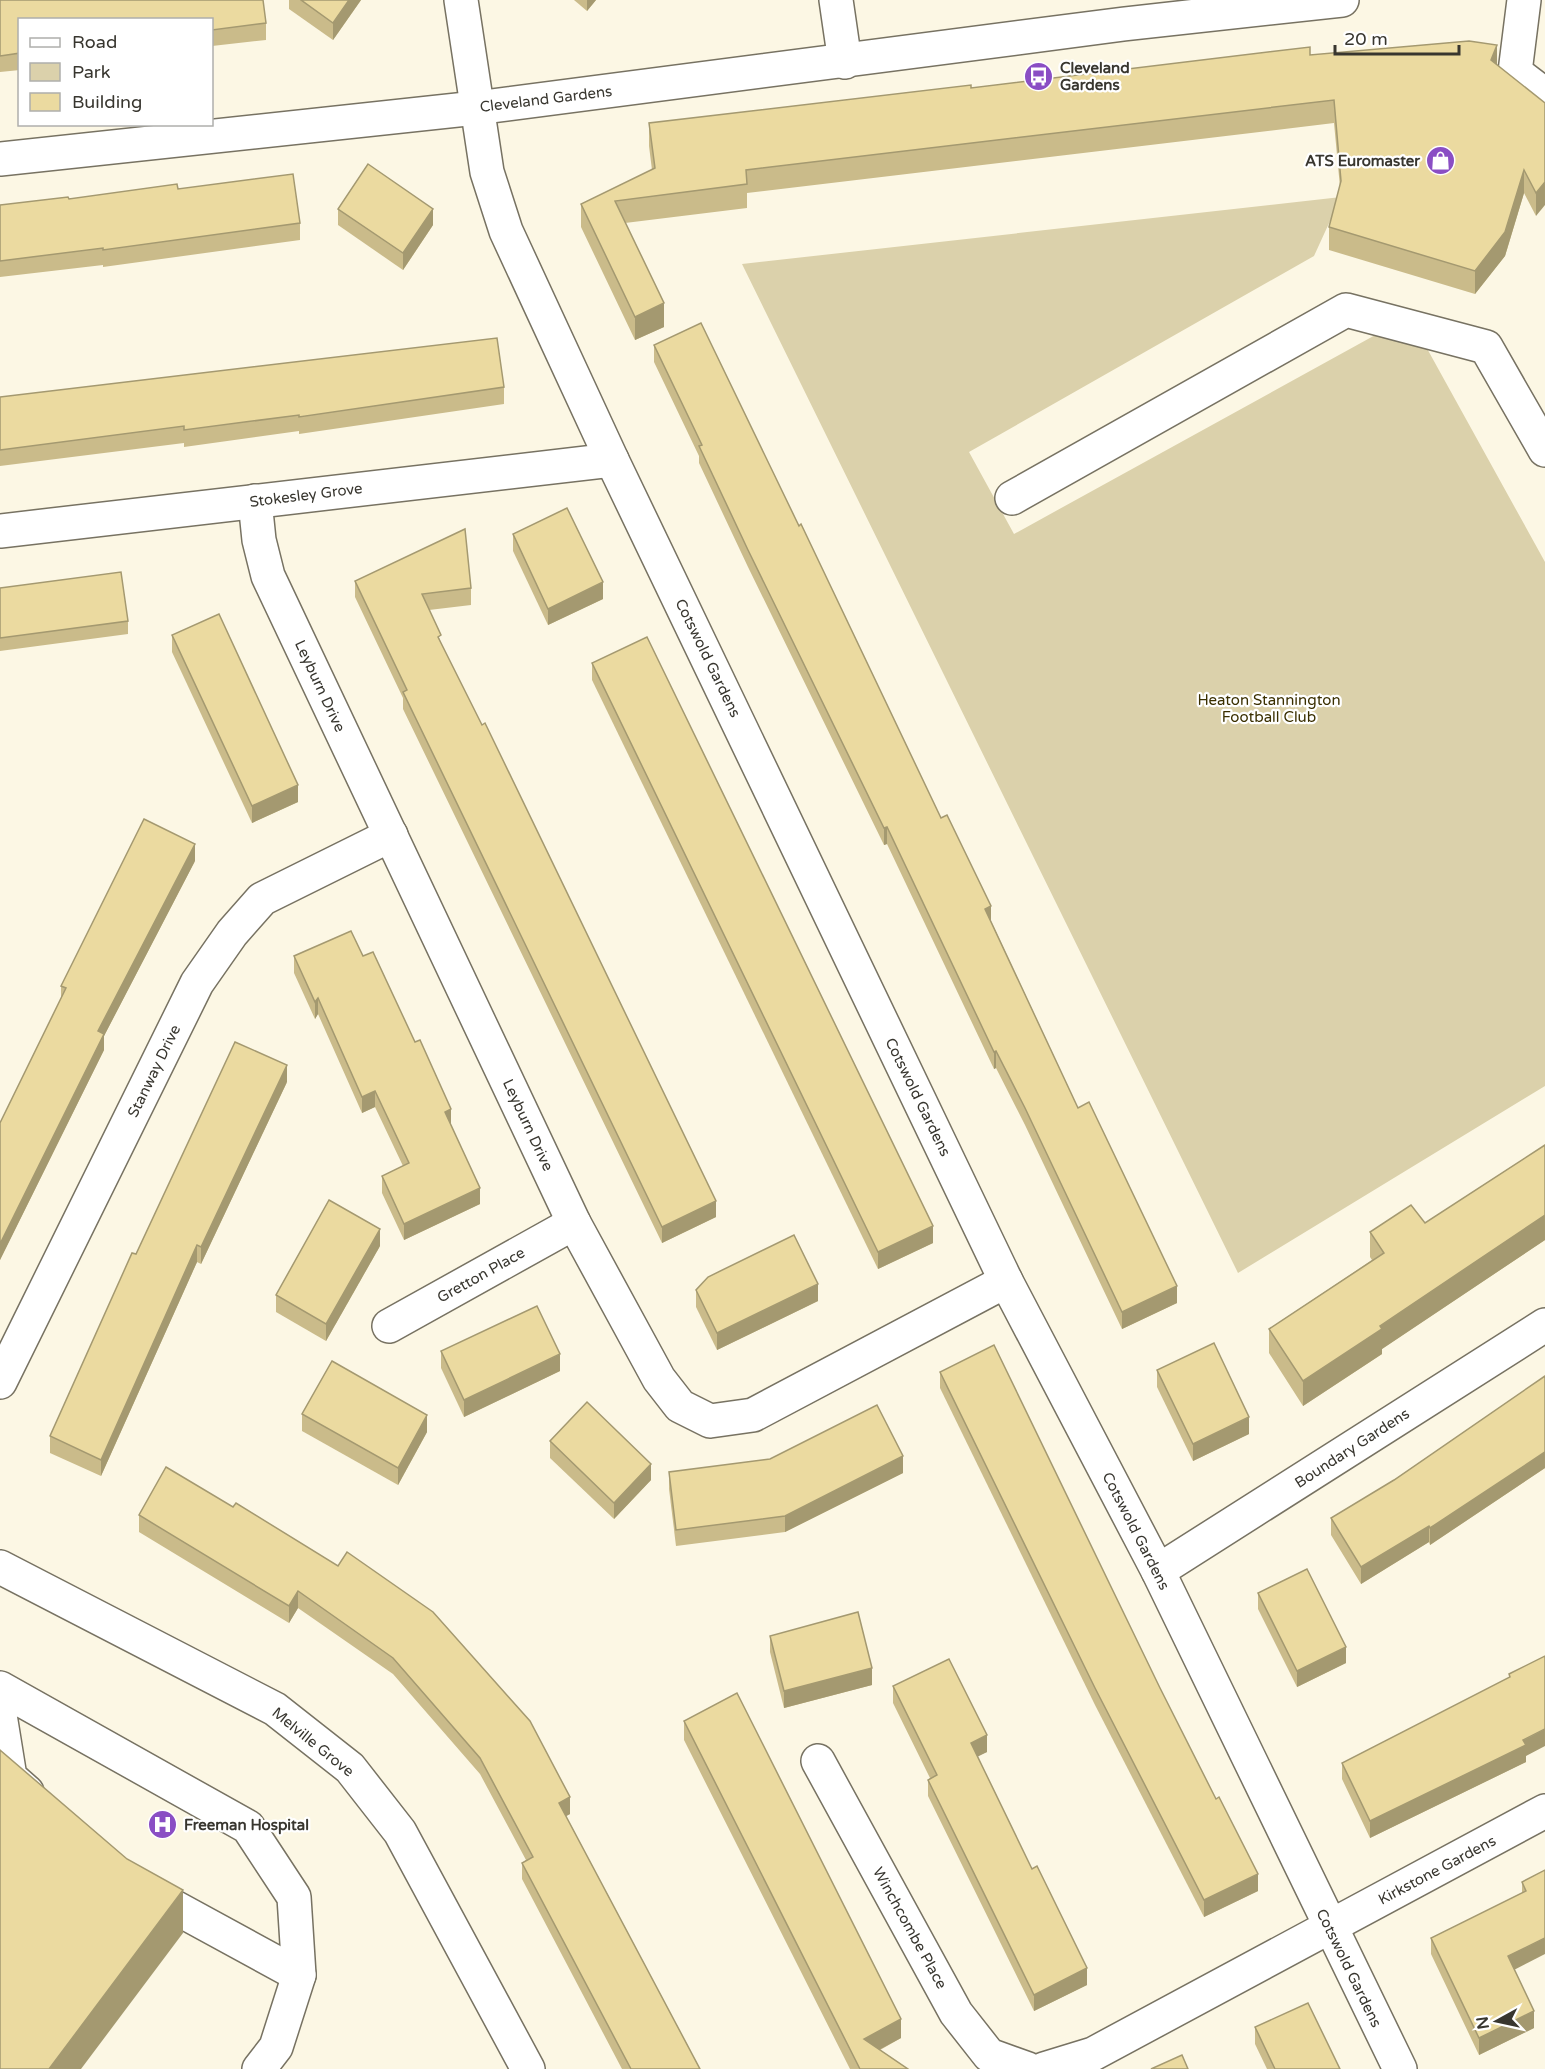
<svg xmlns="http://www.w3.org/2000/svg" width="1545" height="2069" viewBox="0 0 1545 2069" font-family="'Varela Round',sans-serif">
  <rect width="100%" height="100%" fill="#fcf7e4"/>
  <path fill="#dbd1ab" d="M1341 197 1314 256 969 452 1014 534 1388 328 1419 334 1545 562V1086L1238 1273 742 264Z"/>
  <g fill="none" stroke-linecap="round" stroke-linejoin="round">
    <defs>
      <g id="minor">
        <path d="M461 0 487 172 506 231 612 460 1006 1281 1158 1571 1400 2069"/>
        <path d="M836 0 845 62"/>
        <path d="M1524 0 1515 72 1545 95"/>
        <path d="M0 159 476 108 1124 24 1342 0"/>
        <path d="M1012 498 1346 310 1486 347 1545 450"/>
        <path d="M255 501 259 540 268 576 574 1223 659 1379 680 1406 710 1421 753 1415 1006 1281"/>
        <path d="M0 531 612 460"/>
        <path d="M389 1326 574 1223"/>
        <path d="M0 1382 197 983 232 933 262 899 391 835"/>
        <path d="M0 1567 275 1709 350 1768 400 1832 528 2069"/>
        <path d="M1158 1571 1545 1325"/>
        <path d="M0 1688 248 1827 294 1897 299 1975 276 2047 259 2069"/>
        <path d="M0 1715 10 1777 27 1792"/>
        <path d="M818 1761 956 2013 989 2055 1028 2069"/>
        <path d="M145 1891 299 1975"/>
        <path d="M1044 2069 1093 2054 1545 1811"/>
      </g>
    </defs>
    <use href="#minor" stroke="#777262" stroke-width="36"/>
    <use href="#minor" stroke="#fff" stroke-width="33"/>
  </g>
  <g fill="#cabb8a">
    <path d="M0 0 266 23V40L212 46V20H20V70L0 72Z"/>
    <path d="M289 0H361L333 40 289 9Z"/>
    <path d="M574 0H596L587 11Z"/>
    <path d="M1310 55 1497 65 1545 103 1536 216 1524 193 1505 256 1475 294 1329 250V227L1340 187 1334 123 747 193V208L625 223 664 327 635 340 581 227V204L652 170 649 146V123L971 88Z"/>
    <path d="M178 189 300 223V240L103 267V265L0 277V205Z"/>
    <path d="M338 209 433 225 403 270 338 225Z"/>
    <path d="M654 345 941 818 991 921 1078 1108 1177 1303 1122 1329 1025 1125 996 1068 994 1069 887 844 884 845 748 567 699 463V456L654 362Z"/>
    <path d="M504 387V404L299 434V431L184 447V443L0 466V397Z"/>
    <path d="M513 534 603 599 548 625 513 551Z"/>
    <path d="M355 581 471 588V605L429 610 441 643 716 1217 662 1243 403 709V698L355 597Z"/>
    <path d="M0 588 128 621V634L0 651Z"/>
    <path d="M172 635 298 802 252 823 172 652Z"/>
    <path d="M592 663 933 1243 878 1269 592 680Z"/>
    <path d="M195 861 104 1036V1050L0 1260V1123L61 999V986Z"/>
    <path d="M294 956H363L451 1125 480 1204 404 1240 382 1193V1176L403 1166 375 1107 362 1113 318 1014 315 1019 294 973Z"/>
    <path d="M287 1082 201 1264 197 1262 101 1476 50 1453V1436L136 1254Z"/>
    <path d="M1545 1145V1240L1382 1349V1354L1303 1406 1269 1353V1329L1372 1260 1370 1257V1232L1425 1223Z"/>
    <path d="M380 1246 326 1341 276 1312V1295Z"/>
    <path d="M696 1290 818 1301 717 1350 696 1307Z"/>
    <path d="M441 1351 560 1371 464 1417 441 1368Z"/>
    <path d="M1157 1370 1249 1434 1193 1461 1157 1387Z"/>
    <path d="M940 1372 1160 1688 1258 1891 1204 1917 1095 1705 940 1388Z"/>
    <path d="M1545 1376V1468L1430 1545 1429 1542 1361 1584 1331 1535V1518L1394 1480Z"/>
    <path d="M302 1414 427 1432 398 1485 302 1431Z"/>
    <path d="M550 1441 651 1480 614 1519 550 1458Z"/>
    <path d="M669 1472 903 1473 785 1532 676 1546 669 1489Z"/>
    <path d="M233 1507 570 1814 566 1816 700 2069H622L522 1879V1863L526 1860 480 1774 393 1674 298 1608 289 1623 139 1532V1515Z"/>
    <path d="M1258 1593 1346 1663 1297 1687 1258 1609Z"/>
    <path d="M770 1636 872 1685 784 1708 770 1652Z"/>
    <path d="M1545 1656 1526 1756V1762L1370 1838 1342 1779V1763L1509 1678V1674Z"/>
    <path d="M893 1686 987 1752 977 1756 1087 1985 1034 2011 928 1796V1780L930 1778 893 1703Z"/>
    <path d="M684 1721 901 2038 880 2050 908 2069H850L684 1740Z"/>
    <path d="M1545 1870 1514 1970 1534 2028 1479 2055 1431 1954V1938L1522 1893V1882Z"/>
    <path d="M1255 2027 1340 2069H1267L1255 2044Z"/>
  </g>
  <g fill="#a49970">
    <path d="M349 0H361L333 40V23Z"/>
    <path d="M587 0H596L587 11Z"/>
    <path d="M1497 45V68L1491 60Z"/>
    <path d="M1524 170V193L1505 256 1475 294V271Z"/>
    <path d="M1545 182V205L1536 216V193Z"/>
    <path d="M433 209V225L403 270V253Z"/>
    <path d="M664 303V327L635 340V317Z"/>
    <path d="M603 582V599L548 625V609Z"/>
    <path d="M298 785V802L252 823V806Z"/>
    <path d="M887 827V844L884 845V828Z"/>
    <path d="M195 844V861L104 1036V1050L0 1260V1244L98 1031Z"/>
    <path d="M991 906V923L985 909Z"/>
    <path d="M318 998V1014L315 1019V1002Z"/>
    <path d="M996 1051V1068L994 1069V1052Z"/>
    <path d="M287 1065V1082L201 1264V1247Z"/>
    <path d="M375 1091V1107L362 1113V1097Z"/>
    <path d="M451 1109V1126L445 1112Z"/>
    <path d="M480 1188V1204L404 1240V1224Z"/>
    <path d="M716 1201V1217L662 1243V1227Z"/>
    <path d="M1545 1215V1240L1382 1349V1354L1303 1406V1381L1380 1326Z"/>
    <path d="M933 1226V1243L878 1269V1252Z"/>
    <path d="M380 1229V1246L326 1341V1324Z"/>
    <path d="M197 1245V1262L101 1476V1460Z"/>
    <path d="M818 1284V1301L717 1350V1333Z"/>
    <path d="M1177 1286V1303L1122 1329V1312Z"/>
    <path d="M560 1354V1371L464 1417V1400Z"/>
    <path d="M427 1415V1432L398 1485V1468Z"/>
    <path d="M1249 1417V1434L1193 1461V1444Z"/>
    <path d="M1545 1452V1468L1430 1545V1528Z"/>
    <path d="M903 1456V1473L785 1532V1516Z"/>
    <path d="M651 1464V1480L614 1519V1503Z"/>
    <path d="M1429 1526V1542L1361 1584V1567Z"/>
    <path d="M298 1591V1608L289 1623V1606Z"/>
    <path d="M1346 1647V1663L1297 1687V1671Z"/>
    <path d="M872 1668V1685L784 1708V1691Z"/>
    <path d="M1545 1729V1746L1526 1756V1762L1370 1838V1821Z"/>
    <path d="M987 1735V1752L971 1760V1743Z"/>
    <path d="M570 1797V1814L559 1820V1803Z"/>
    <path d="M1258 1874V1891L1204 1917V1900Z"/>
    <path d="M183 1890V1933L81 2069H49Z"/>
    <path d="M1545 1938V1954L1508 1973V1956Z"/>
    <path d="M1087 1968V1985L1034 2011V1995Z"/>
    <path d="M1534 2011V2028L1479 2055V2038Z"/>
    <path d="M901 2019V2038L864 2058V2039Z"/>
  </g>
  <g fill="#ebdaa0" stroke="#a49970" stroke-width="1.5">
    <path d="M0 0H263L266 23 212 30V20H20V53L0 56Z"/>
    <path d="M301 0H349L333 23Z"/>
    <path d="M1469 41 1497 45 1491 60 1545 103V182L1536 193 1524 170 1505 232 1475 271 1329 227 1341 181 1334 100 746 170 747 184 615 201 664 303 635 317 581 204 655 168 649 123 971 85V88L1310 47V55Z"/>
    <path d="M368 164 433 209 403 253 338 209Z"/>
    <path d="M293 174 300 223 103 250V248L0 261V205L68 197 69 199 177 184 178 189Z"/>
    <path d="M701 323 799 526 801 524 941 818 947 815 991 906 985 909 1078 1108 1089 1102 1177 1286 1122 1312 1025 1108 996 1051 994 1052 887 827 884 828 748 550 699 446 702 445 654 345Z"/>
    <path d="M497 338 504 387 299 417V415L184 430V426L0 450V397Z"/>
    <path d="M567 508 603 582 548 609 513 534Z"/>
    <path d="M465 529 471 588 422 594 441 635 438 637 482 725 485 723 716 1201 662 1227 403 692 407 690 355 581Z"/>
    <path d="M121 572 128 621 0 638V588Z"/>
    <path d="M219 614 298 785 252 806 172 635Z"/>
    <path d="M647 637 933 1226 878 1252 592 663Z"/>
    <path d="M144 819 195 844 98 1031 104 1034 0 1244V1123L66 988 61 986Z"/>
    <path d="M351 931 363 956 373 952 415 1042 420 1040 451 1109 445 1112 480 1188 404 1224 382 1176 409 1163 375 1091 362 1097 318 998 315 1002 294 956Z"/>
    <path d="M235 1042 287 1065 201 1247 197 1245 101 1460 50 1436 132 1253 136 1254Z"/>
    <path d="M1545 1145V1215L1380 1326 1382 1329 1303 1381 1269 1329 1384 1253 1370 1232 1411 1205 1425 1223Z"/>
    <path d="M329 1200 380 1229 326 1324 276 1295Z"/>
    <path d="M794 1235 818 1284 717 1333 696 1290 708 1277Z"/>
    <path d="M537 1306 560 1354 464 1400 441 1351Z"/>
    <path d="M1214 1343 1249 1417 1193 1444 1157 1370Z"/>
    <path d="M994 1345 1160 1688 1216 1799 1219 1797 1258 1874 1204 1900 1095 1688 940 1372Z"/>
    <path d="M332 1361 427 1415 398 1468 302 1414Z"/>
    <path d="M1545 1376V1452L1430 1528 1429 1526 1361 1567 1331 1518 1394 1480Z"/>
    <path d="M587 1402 651 1464 614 1503 550 1441Z"/>
    <path d="M877 1405 903 1456 785 1516 676 1530 669 1472 770 1459Z"/>
    <path d="M166 1467 233 1507 236 1503 338 1566 347 1552 433 1612 530 1721 570 1797 559 1803 700 2069H631L522 1863 533 1857 480 1758 393 1658 298 1591 289 1606 139 1515Z"/>
    <path d="M1307 1569 1346 1647 1297 1671 1258 1593Z"/>
    <path d="M858 1612 872 1668 784 1691 770 1636Z"/>
    <path d="M1545 1656V1729L1523 1740 1526 1745 1370 1821 1342 1763 1510 1677 1509 1674Z"/>
    <path d="M949 1659 987 1735 971 1743 1032 1869 1037 1866 1087 1968 1034 1995 928 1780 937 1775 893 1686Z"/>
    <path d="M737 1693 901 2019 864 2039 908 2069H860L684 1721Z"/>
    <path d="M0 1750 127 1859 183 1890 49 2069H0Z"/>
    <path d="M1545 1870V1938L1508 1956 1534 2011 1479 2038 1431 1938 1526 1891 1522 1882Z"/>
    <path d="M1308 2003 1340 2069H1275L1255 2027Z"/>
    <path d="M1182 2055 1188 2069H1151Z"/>
  </g>
  <defs>
    <symbol id="bus-disc" viewBox="-11 -11 22 22"><circle r="9.5" fill="#8a4ec4" stroke="#fff"/><path d="M-5-6H5V4H4V6H2V4H-2V6H-4V4H-5ZM-3.5-4V0h7V-4ZM-3.5 1.2v1.5H-2V1.2ZM2 1.2v1.5H3.5V1.2Z" fill="#fff"/></symbol>
    <symbol id="shop-disc" viewBox="-11 -11 22 22"><circle r="9.5" fill="#8a4ec4" stroke="#fff"/><path d="M-5-2.5h2.3a2.7 3.5 0 0 1 5.4 0H5L5.5 6h-11ZM-1.5-2.5h3a1.5 2.3 0 0 0-3 0Z" fill="#fff"/></symbol>
    <symbol id="hospital-disc" viewBox="-11 -11 22 22"><circle r="9.5" fill="#8a4ec4" stroke="#fff"/><path d="M-5-5h3v3.5h4V-5h3V5h-3V1.5h-4V5h-3Z" fill="#fff"/></symbol>
  </defs>
  <g fill-rule="evenodd">
    <use href="#bus-disc" x="1022" y="60" width="33" height="33"/>
    <use href="#shop-disc" x="1424" y="144" width="33" height="33"/>
    <use href="#hospital-disc" x="146" y="1808" width="33" height="33"/>
  </g>
  <g text-anchor="middle" dominant-baseline="central" stroke-width="4.5" stroke-linejoin="round" paint-order="stroke">
    <g font-size="15" font-weight="bold" fill="#38362f" stroke="#fff" text-anchor="start">
      <text x="1060" y="68">Cleveland<tspan x="1060" dy="17">Gardens</tspan></text>
      <text x="1420" y="161" text-anchor="end">ATS Euromaster</text>
      <text x="184" y="1825">Freeman Hospital</text>
    </g>
    <g font-size="15" fill="#38362f" stroke="#fff">
      <text transform="translate(546 99) rotate(-7)">Cleveland Gardens</text>
      <text transform="translate(306 495) rotate(-7)">Stokesley Grove</text>
      <text transform="translate(708 658) rotate(64)">Cotswold Gardens</text>
      <text transform="translate(320 686) rotate(65)">Leyburn Drive</text>
      <text transform="translate(154 1071) rotate(-64)">Stanway Drive</text>
      <text transform="translate(918 1097) rotate(64)">Cotswold Gardens</text>
      <text transform="translate(528 1125) rotate(65)">Leyburn Drive</text>
      <text transform="translate(481 1275) rotate(-29)">Gretton Place</text>
      <text transform="translate(1352 1448) rotate(-33)">Boundary Gardens</text>
      <text transform="translate(1136 1531) rotate(63)">Cotswold Gardens</text>
      <text transform="translate(313 1742) rotate(39)">Melville Grove</text>
      <text transform="translate(1437 1870) rotate(-28)">Kirkstone Gardens</text>
      <text transform="translate(910 1928) rotate(61)">Winchcombe Place</text>
      <text transform="translate(1349 1968) rotate(64)">Cotswold Gardens</text>
    </g>
    <g font-size="15" fill="#3a2f00" stroke="#fff">
      <text x="1269" y="700">Heaton Stannington<tspan x="1269" dy="17">Football Club</tspan></text>
    </g>
  </g>
  <rect x="18" y="18" width="195" height="108" fill="#ffffff" stroke="#afafac" stroke-width="1.5"/>
  <rect x="30" y="38" width="30" height="9" fill="#ffffff" stroke="#afafac" stroke-width="1.5"/>
  <text x="72" y="48" font-size="18" fill="#38362f">Road</text>
  <rect x="30" y="63" width="30" height="18" fill="#dbd1ab" stroke="#afafac" stroke-width="1.5"/>
  <text x="72" y="78" font-size="18" fill="#38362f">Park</text>
  <rect x="30" y="93" width="30" height="18" fill="#ebdaa0" stroke="#afafac" stroke-width="1.5"/>
  <text x="72" y="108" font-size="18" fill="#38362f">Building</text>
  <g transform="translate(1497 2021) rotate(262)" stroke="#ffffff" stroke-width="4.5" paint-order="stroke">
  <path d="M0-4.5L10 22L0 15L-10 22Z" fill="#38362f"/>
  <text y="-9" font-size="16" font-weight="bold" text-anchor="middle" fill="#38362f">N</text>
  </g>
  <path d="M1335 45v9h124v-9" fill="none" stroke="#38362f" stroke-width="3"/>
  <text x="1344" y="45" font-size="18" fill="#38362f" stroke="#ffffff" stroke-width="4.5" paint-order="stroke">20 m</text>
</svg>
